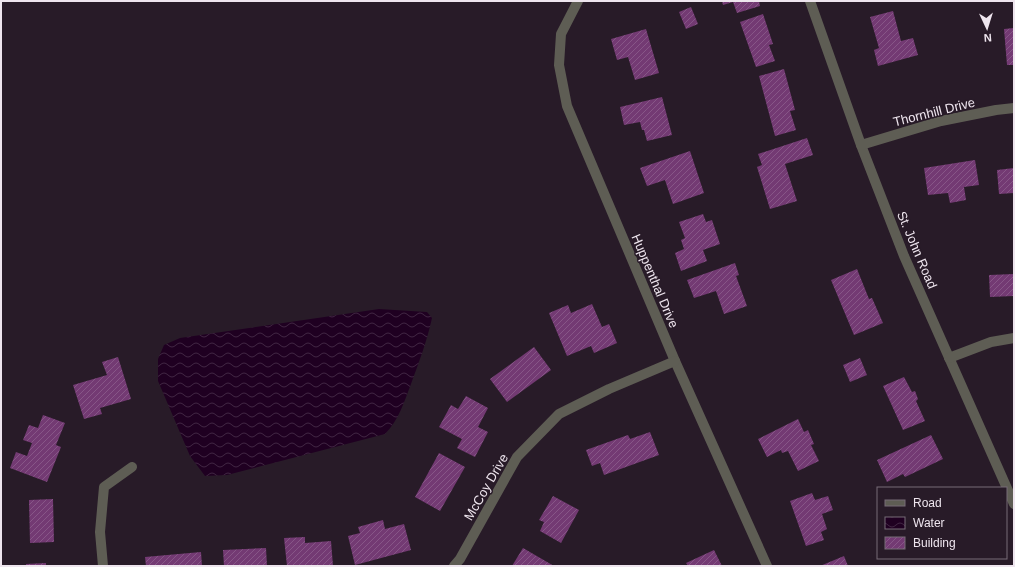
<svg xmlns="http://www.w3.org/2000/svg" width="1015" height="567" viewBox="0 0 1015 567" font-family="Helvetica,sans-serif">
  <defs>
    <pattern id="water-waves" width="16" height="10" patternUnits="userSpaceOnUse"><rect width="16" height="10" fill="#1f0021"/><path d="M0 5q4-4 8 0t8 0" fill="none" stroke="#402542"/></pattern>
    <pattern id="building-hatch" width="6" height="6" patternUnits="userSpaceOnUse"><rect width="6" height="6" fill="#733a73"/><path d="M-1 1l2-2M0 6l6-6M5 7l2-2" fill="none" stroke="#875687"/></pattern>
  </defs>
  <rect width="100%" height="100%" fill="#281b28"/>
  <path fill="url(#water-waves)" d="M379 309 427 312 432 318C427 341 419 362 411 384 404 402 399 420 385 434L227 475 205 476 190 456 158 381V359L164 345 180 338Z"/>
  <g fill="url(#building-hatch)">
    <path d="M722 1H759L760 6 737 13 733 2 723 5Z"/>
    <path d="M691 7 698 24 686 29 679 12Z"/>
    <path d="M893 11 901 41 913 38 918 55 878 66 874 50 879 48 870 17Z"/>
    <path d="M763 14 773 44 769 45 775 61 756 67 740 22Z"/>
    <path d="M1014 28V65H1007L1004 29Z"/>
    <path d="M646 29 659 73 635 80 628 57 617 60 611 39Z"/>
    <path d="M784 69 795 110 790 111 796 130 775 136 759 76Z"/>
    <path d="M662 97 672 135 647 141 644 130H642L640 122 624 125 620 107Z"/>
    <path d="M807 138 813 155 785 164 797 201 770 209 757 167 762 165 758 154Z"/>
    <path d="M690 151 704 193 673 204 665 180 647 186 640 168Z"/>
    <path d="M975 160 979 185 964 187 966 200 950 203 948 193 928 195 924 168Z"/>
    <path d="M1014 168V193L999 194 997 170Z"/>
    <path d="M703 214 706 222 712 220 720 244 703 250 707 261 681 271 675 253 684 249 681 240 685 238 679 222Z"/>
    <path d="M735 263 739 275 736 276 747 306 724 314 716 291 694 298 687 280Z"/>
    <path d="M857 269 869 299 872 298 883 323 854 335 831 280Z"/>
    <path d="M1014 274V296L990 297 989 275Z"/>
    <path d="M592 304 602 327 609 324 617 343 594 353 591 346 567 356 549 313 568 305 571 313Z"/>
    <path d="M534 347 551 370 507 402 490 379Z"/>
    <path d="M118 357 131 399 100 408 102 414 84 419 73 385 107 375 102 362Z"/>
    <path d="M860 358 867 375 850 382 843 365Z"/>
    <path d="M904 377 912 392 915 391 918 399 916 401 925 421 903 430 883 386Z"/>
    <path d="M466 396 488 408 478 427 488 432 475 457 457 448 462 439 439 427 451 405 458 409Z"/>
    <path d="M43 415 65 423 56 445 61 447 47 482 10 468 16 452 27 456 32 443 23 440 29 425 38 428Z"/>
    <path d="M798 419 804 432 808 430 814 444 811 445 819 461 798 471 788 451 782 453 781 450 767 457 758 439Z"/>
    <path d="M650 432 659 455 604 475 600 463 592 466 586 450 628 435 630 439Z"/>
    <path d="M931 435 943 459 905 477 903 474 887 482 877 460Z"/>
    <path d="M439 453 465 467 440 511 415 497Z"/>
    <path d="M812 493 815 500 828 496 833 510 822 514 827 529 821 532 824 540 806 546 790 501Z"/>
    <path d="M553 496 579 510 561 543 540 531 544 522 539 520Z"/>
    <path d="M53 499 54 542 30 543 29 500Z"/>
    <path d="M383 520 385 529 404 524 411 550 355 565 348 536 360 533 358 527Z"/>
    <path d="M305 537V543L331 541 333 566H287L284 538Z"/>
    <path d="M266 548 267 566H224L223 550Z"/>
    <path d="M523 548 554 566H512Z"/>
    <path d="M714 550 722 566H688L686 563Z"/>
    <path d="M201 552 202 566H146L145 557Z"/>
    <path d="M844 556 848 566H820Z"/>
    <path d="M46 563V566H26V564Z"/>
  </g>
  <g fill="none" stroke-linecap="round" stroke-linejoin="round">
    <g stroke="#5e5d54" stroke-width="10">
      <path d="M578 1 561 34 559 65 567 106 675 361 767 566"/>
      <path d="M810 1 861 145 904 256 1014 504"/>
      <path d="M861 145 941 121 996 110 1014 108"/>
      <path d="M949 358 991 342 1014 338"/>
      <path d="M103 566 100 532 104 487 132 467"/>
      <path d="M454 566 460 559 517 457 559 414 609 389 675 361"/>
    </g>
  </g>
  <g text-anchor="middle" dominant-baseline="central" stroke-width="3" stroke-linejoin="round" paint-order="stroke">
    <g font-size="13" fill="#eee5ee" stroke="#281b28">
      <text transform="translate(934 112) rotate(-14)">Thornhill Drive</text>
      <text transform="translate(917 250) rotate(67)">St. John Road</text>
      <text transform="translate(655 281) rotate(67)">Huppenthal Drive</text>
      <text transform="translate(486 487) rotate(-60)">McCoy Drive</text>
    </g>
  </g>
  <rect width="1015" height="567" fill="none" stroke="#eee5ee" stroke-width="4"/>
  <rect x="877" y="487" width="130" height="72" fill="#281b28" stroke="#776c77"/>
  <rect x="885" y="500" width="20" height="6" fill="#5e5d54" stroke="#776c77"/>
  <text x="913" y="507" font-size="12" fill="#eee5ee">Road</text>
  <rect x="885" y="517" width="20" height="12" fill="url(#water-waves)" stroke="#776c77"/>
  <text x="913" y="527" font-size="12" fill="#eee5ee">Water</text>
  <rect x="885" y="537" width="20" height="12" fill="url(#building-hatch)" stroke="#776c77"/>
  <text x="913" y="547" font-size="12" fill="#eee5ee">Building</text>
  <g transform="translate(987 28) rotate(176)" stroke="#281b28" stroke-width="3" paint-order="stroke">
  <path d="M0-3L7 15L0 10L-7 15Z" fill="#eee5ee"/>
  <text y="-6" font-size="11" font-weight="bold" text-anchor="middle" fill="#eee5ee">N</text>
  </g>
</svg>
